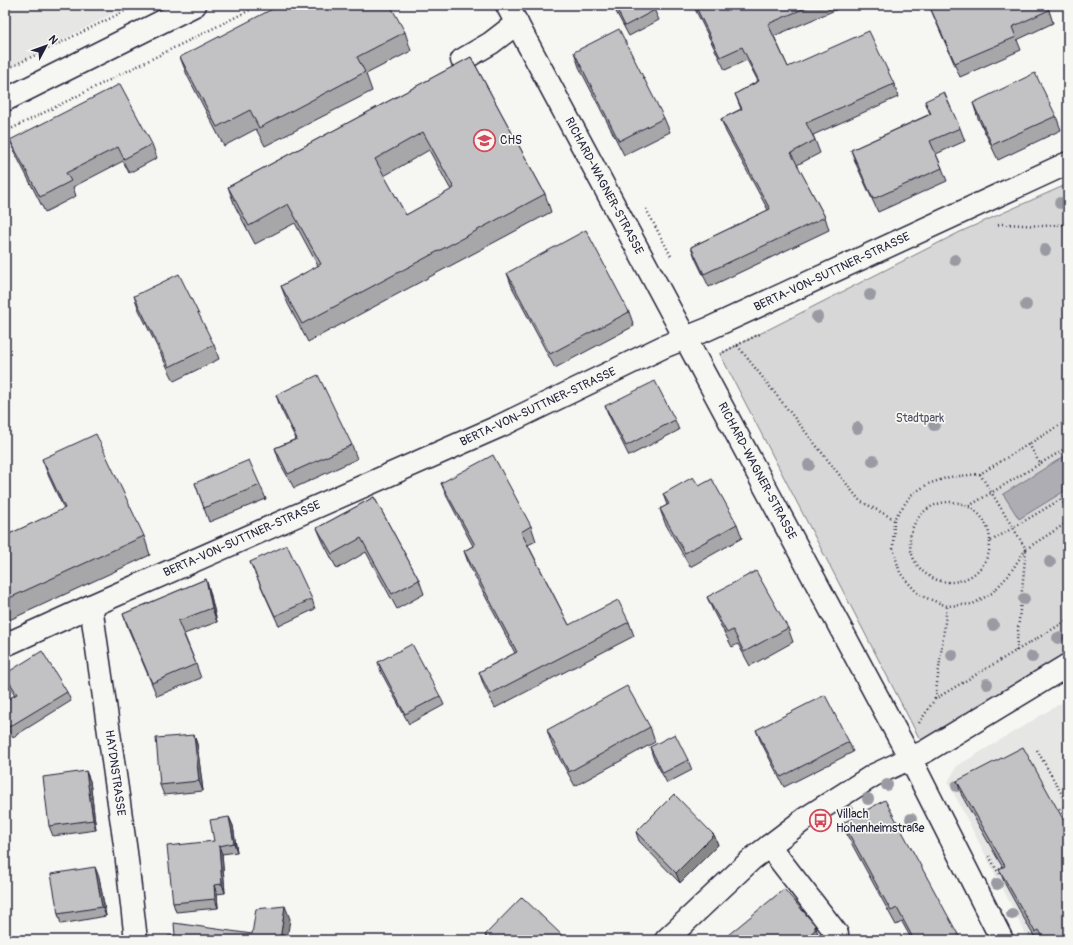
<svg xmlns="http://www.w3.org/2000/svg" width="1073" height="945" viewBox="0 0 1073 945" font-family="Pangolin,sans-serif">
  <rect width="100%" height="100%" fill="#f6f6f2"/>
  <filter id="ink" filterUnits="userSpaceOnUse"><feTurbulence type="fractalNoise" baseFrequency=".025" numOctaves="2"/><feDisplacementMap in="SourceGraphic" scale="8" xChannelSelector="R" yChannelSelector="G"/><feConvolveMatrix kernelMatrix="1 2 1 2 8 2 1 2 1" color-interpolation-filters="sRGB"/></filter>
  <g filter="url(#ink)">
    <g fill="#e6e6e4">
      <path d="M5 5H129L5 70Z"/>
      <path d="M1068 699V940H1029L948 782 957 766Z"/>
    </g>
    <path fill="#d7d7d7" stroke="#7c7c89" d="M1068 184V665L926 751 720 354 960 232Z"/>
    <path fill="#adadb3" stroke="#757583" d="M1068 454V489L1019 519 1003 494Z"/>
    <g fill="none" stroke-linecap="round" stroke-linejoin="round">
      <defs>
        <g id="minor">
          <path d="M507 5 910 758 1002 940"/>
          <path d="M462 60 491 43 517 23"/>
          <path d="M5 100 195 5"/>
          <path d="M91 606 126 852 136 940"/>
          <path d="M5 645 91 606 500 426 663 347 708 329 1068 163"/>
          <path d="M769 846 837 934 832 940"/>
          <path d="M666 940 752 859 806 818 874 775 926 751 1068 665"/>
        </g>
      </defs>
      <use href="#minor" stroke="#22223b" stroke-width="25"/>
      <g stroke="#22223b" stroke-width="2.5" stroke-dasharray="1 3" stroke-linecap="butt">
        <path d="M5 70 137 5"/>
        <path d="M5 132 260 5"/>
        <path d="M646 209 671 256"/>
        <path d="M994 225 1003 224 1043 226 1068 224"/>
        <path d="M737 345 760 334"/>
        <path d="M720 354 737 345 860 501 894 519"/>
        <path d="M1029 444 1040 464"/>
        <path d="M980 474 1026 549 1068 522"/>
        <path d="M1061 499 1068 510"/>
        <circle cx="950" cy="542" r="40"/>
        <path d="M969 506 1068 447"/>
        <path d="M991 541 1068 495"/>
        <path d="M1026 549 1008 576 992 593 973 604 947 606 919 595 900 573 893 548 894 519 911 495 928 484 949 477 980 474 1068 420"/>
        <path d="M1016 651 1026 549"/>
        <path d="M935 699 947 607"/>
        <path d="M919 723 935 699 1068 620"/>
        <path d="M1037 750 1068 805"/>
        <path d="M1060 809 1068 825"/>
        <path d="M1056 811 1068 805"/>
        <path d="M989 856 999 874"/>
        <path d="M1030 936 1032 940"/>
      </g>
      <use href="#minor" stroke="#f6f6f2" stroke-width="22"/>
    </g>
    <g fill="#9a9aa3">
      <circle cx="1060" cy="203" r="6"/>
      <circle cx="1045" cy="250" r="6"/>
      <circle cx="955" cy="260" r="6"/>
      <circle cx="870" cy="295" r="6"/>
      <circle cx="1026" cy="305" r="6"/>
      <circle cx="817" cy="317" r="6"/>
      <circle cx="934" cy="425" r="6"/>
      <circle cx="857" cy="428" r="6"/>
      <circle cx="873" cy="461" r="6"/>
      <circle cx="809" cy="465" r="6"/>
      <circle cx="1050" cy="562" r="6"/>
      <circle cx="1024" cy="599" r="6"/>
      <circle cx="993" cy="625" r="6"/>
      <circle cx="1058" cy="638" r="6"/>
      <circle cx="952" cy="655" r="6"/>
      <circle cx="1032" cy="657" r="6"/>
      <circle cx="987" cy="684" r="6"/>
      <circle cx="887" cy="785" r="6"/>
      <circle cx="957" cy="786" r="6"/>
      <circle cx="868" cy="799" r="6"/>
      <circle cx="849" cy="812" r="6"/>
      <circle cx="911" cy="819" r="6"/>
      <circle cx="997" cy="884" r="6"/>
      <circle cx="1012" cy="914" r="6"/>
    </g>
    <g fill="#a7a7a9" stroke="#22223b" fill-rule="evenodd">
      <path d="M614 5H652L659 20 629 36 615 10Z"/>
      <path d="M693 5H847L774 36 788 67 894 84 898 97 813 135 815 140 820 153 797 165 825 217 829 230 709 287 696 260 691 247 768 210 726 132 721 119 741 109 735 94 758 81 747 60 725 70Z"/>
      <path d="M929 5 1003 7 1049 10 1053 23 1017 40 1021 50 960 77 934 17Z"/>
      <path d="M405 32 411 51 366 74 372 91 265 146 256 129 224 146 187 75 180 57Z"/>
      <path d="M574 52 664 118 670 132 624 155 579 67Z"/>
      <path d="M471 57 545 194 551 212 308 342 288 304 281 286 318 266 295 223 255 244 235 206 228 187ZM429 150 451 190 406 215 384 176Z"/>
      <path d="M925 101 960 128 965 141 936 154 942 168 947 181 878 212 856 164 851 150 930 114Z"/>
      <path d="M973 103 1056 116 1061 130 998 160 978 118Z"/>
      <path d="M10 140 152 144 157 158 129 173 123 161 73 187 76 196 45 212 16 155Z"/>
      <path d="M507 273 629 312 634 326 555 368 512 287Z"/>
      <path d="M134 296 214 345 219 359 174 381 139 310Z"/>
      <path d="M276 395 352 445 357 459 294 488 280 463 275 448 296 439 281 409Z"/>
      <path d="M605 406 675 420 679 430 629 456 609 416Z"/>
      <path d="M42 459 144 536 150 555 5 622V536L64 509 49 477Z"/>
      <path d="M195 483 260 485 266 499 209 522Z"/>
      <path d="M441 483 531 526 536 541 528 545 569 625 629 622 634 636 495 708 484 686 479 672 515 653 469 565 464 551 473 546 447 497Z"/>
      <path d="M699 486 737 524 742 538 690 567 665 523 660 509 667 505 663 494Z"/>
      <path d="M374 497 419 580 424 594 397 609 366 552 337 569 323 542 317 528Z"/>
      <path d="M250 562 312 599 315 609 279 626 254 571Z"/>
      <path d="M206 579 210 592 217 622 184 634 196 664 201 678 157 696 128 628 123 614Z"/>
      <path d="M707 597 788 628 793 642 750 666 738 644 732 647 713 611Z"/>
      <path d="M378 662 440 696 444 705 409 724 381 672Z"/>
      <path d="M5 674 67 692 71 701 13 737 5 724V701L15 695 8 684 5 675Z"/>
      <path d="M650 727 655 742 575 786 552 745 547 730Z"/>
      <path d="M756 730 849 742 853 752 784 787 760 740Z"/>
      <path d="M194 735 197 744 203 791 164 795 160 785Z"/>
      <path d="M650 747 688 760 692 770 667 783 653 757Z"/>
      <path d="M86 771 90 781 96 830 53 836 49 826Z"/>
      <path d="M957 781 1068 940H1036L1005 884 999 869 1003 868 962 796Z"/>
      <path d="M229 817 233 826 237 852 222 854 225 893 217 894 218 908 176 912 173 903 214 841Z"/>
      <path d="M843 823 961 940H912L902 922 896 925 848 837Z"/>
      <path d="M636 832 714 835 718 845 680 883 639 841Z"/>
      <path d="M99 877 106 916 61 924 58 914Z"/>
      <path d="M485 935 567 940H487Z"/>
    </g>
    <g fill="#888889" stroke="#22223b">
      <path d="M206 579 210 592 217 622 212 608Z"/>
      <path d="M194 735 197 744 203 791 199 781Z"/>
      <path d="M86 771 90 781 96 830 93 820Z"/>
      <path d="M229 817 233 826 237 852 234 843Z"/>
      <path d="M714 835 718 845 680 883 676 873Z"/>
      <path d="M219 846 222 854 225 893 222 884Z"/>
      <path d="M95 867 99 877 106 916 102 907Z"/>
      <path d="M214 885 217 894 218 908 215 899Z"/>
      <path d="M285 906 290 919 287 940H280Z"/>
      <path d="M815 925 820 940H803Z"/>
    </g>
    <g fill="#c2c2c4" stroke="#22223b" fill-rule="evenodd">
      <path d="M280 5H390L405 32 357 57 365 72 259 128 250 110 217 127 180 57Z"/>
      <path d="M615 5H652L655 10 625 26Z"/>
      <path d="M695 5H812L768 24 788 67 869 31 894 84 806 123 815 140 791 153 825 217 704 274 691 247 770 209 721 119 742 109 735 94 759 81 742 47 720 57Z"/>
      <path d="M929 5H1002L1003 7 1007 5H1046L1049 10 1012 27 1016 37 955 63Z"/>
      <path d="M619 29 664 118 619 141 574 52Z"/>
      <path d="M471 57 545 194 302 324 281 286 321 264 288 204 249 226 228 187ZM423 132 454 188 406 215 375 159Z"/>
      <path d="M1035 73 1056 116 992 145 973 103Z"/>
      <path d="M120 84 152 144 124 159 118 147 66 173 71 181 40 197 10 140Z"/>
      <path d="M944 92 960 128 930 141 942 168 873 199 851 150 931 114 925 101Z"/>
      <path d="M586 230 629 312 550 354 507 273Z"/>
      <path d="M179 274 214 345 169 367 134 296Z"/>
      <path d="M318 375 352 445 288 474 275 448 297 439 276 395Z"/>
      <path d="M655 381 675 420 626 446 605 406Z"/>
      <path d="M96 434 144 536 5 600V536L65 508 42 459Z"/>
      <path d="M493 455 531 526 521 532 569 625 618 600 629 622 490 694 479 672 517 652 464 551 475 545 441 483Z"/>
      <path d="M249 460 260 485 204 508 195 483Z"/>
      <path d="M693 477 699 486 712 479 737 524 685 553 660 509 669 504 663 494Z"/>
      <path d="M374 497 419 580 392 594 361 538 332 554 317 528Z"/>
      <path d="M287 545 312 599 275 616 250 562Z"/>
      <path d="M756 571 788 628 744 652 733 630 727 633 707 597Z"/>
      <path d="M206 579 212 608 178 621 196 664 152 683 123 614Z"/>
      <path d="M412 644 440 696 405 714 378 662Z"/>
      <path d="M42 651 67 692 9 727 5 720V701L17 694 5 675V674Z"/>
      <path d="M627 686 650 727 569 772 547 730Z"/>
      <path d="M825 695 849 742 781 777 756 730Z"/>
      <path d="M675 734 688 760 663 773 650 747Z"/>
      <path d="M194 735 199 781 160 785 156 738Z"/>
      <path d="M1023 747 1068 828V940H1045L1039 930 1035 932 999 869 1005 866 957 781Z"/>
      <path d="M86 771 93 820 49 826 43 777Z"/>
      <path d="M674 794 714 835 676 873 636 832Z"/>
      <path d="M885 800 961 940H914L897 908 891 911 843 823Z"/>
      <path d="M229 817 234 843 219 846 222 884 214 885 215 899 173 903 167 846 214 841 210 820Z"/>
      <path d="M95 867 102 907 58 914 51 874Z"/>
      <path d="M784 889 815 925V930L803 940H722Z"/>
      <path d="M522 897 567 940H490L485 935Z"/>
      <path d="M285 906 280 940H168V936H175L174 923 252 934 256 909Z"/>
    </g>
  </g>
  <defs>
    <symbol id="school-ring" viewBox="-11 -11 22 22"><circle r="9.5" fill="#f6f6f2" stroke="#d1495b" stroke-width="1.5"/><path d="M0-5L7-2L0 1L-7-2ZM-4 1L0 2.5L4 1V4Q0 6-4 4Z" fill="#d1495b"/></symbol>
    <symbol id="bus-ring" viewBox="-11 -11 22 22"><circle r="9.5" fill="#f6f6f2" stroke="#d1495b" stroke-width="1.5"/><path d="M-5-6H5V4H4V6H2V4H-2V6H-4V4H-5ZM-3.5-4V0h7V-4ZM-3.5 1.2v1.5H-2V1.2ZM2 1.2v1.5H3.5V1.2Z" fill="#d1495b"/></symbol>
  </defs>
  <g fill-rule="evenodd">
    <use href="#school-ring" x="472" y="128" width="25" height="25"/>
    <use href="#bus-ring" x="808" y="808" width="25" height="25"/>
  </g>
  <g text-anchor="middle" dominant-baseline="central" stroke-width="3.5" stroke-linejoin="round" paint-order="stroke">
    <g font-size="12" fill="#22223b" stroke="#f6f6f2" text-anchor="start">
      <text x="500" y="140">CHS</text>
      <text x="836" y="814">Villach<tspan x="836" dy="14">Hohenheimstraße</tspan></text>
    </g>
    <g font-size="12" fill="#22223b" stroke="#f6f6f2">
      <text transform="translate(604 186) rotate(62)">RICHARD-WAGNER-STRASSE</text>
      <text transform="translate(832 272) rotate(-25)">BERTA-VON-SUTTNER-STRASSE</text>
      <text transform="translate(538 407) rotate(-25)">BERTA-VON-SUTTNER-STRASSE</text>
      <text transform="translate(757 471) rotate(62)">RICHARD-WAGNER-STRASSE</text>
      <text transform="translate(242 539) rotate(-24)">BERTA-VON-SUTTNER-STRASSE</text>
      <text transform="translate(115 773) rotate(82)">HAYDNSTRASSE</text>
    </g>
    <g font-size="12" fill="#4f4f62" stroke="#f6f6f2">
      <text x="920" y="418">Stadtpark</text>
    </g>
  </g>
  <rect width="1073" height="945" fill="none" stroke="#f6f6f2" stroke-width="20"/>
  <rect x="10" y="10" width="1053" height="925" fill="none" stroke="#22223b" stroke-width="1.5" filter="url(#ink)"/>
  <g transform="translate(46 46) rotate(49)" stroke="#f6f6f2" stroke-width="3" paint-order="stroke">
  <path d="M0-3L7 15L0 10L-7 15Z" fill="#22223b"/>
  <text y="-6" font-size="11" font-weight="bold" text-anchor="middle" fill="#22223b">N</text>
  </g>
</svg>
